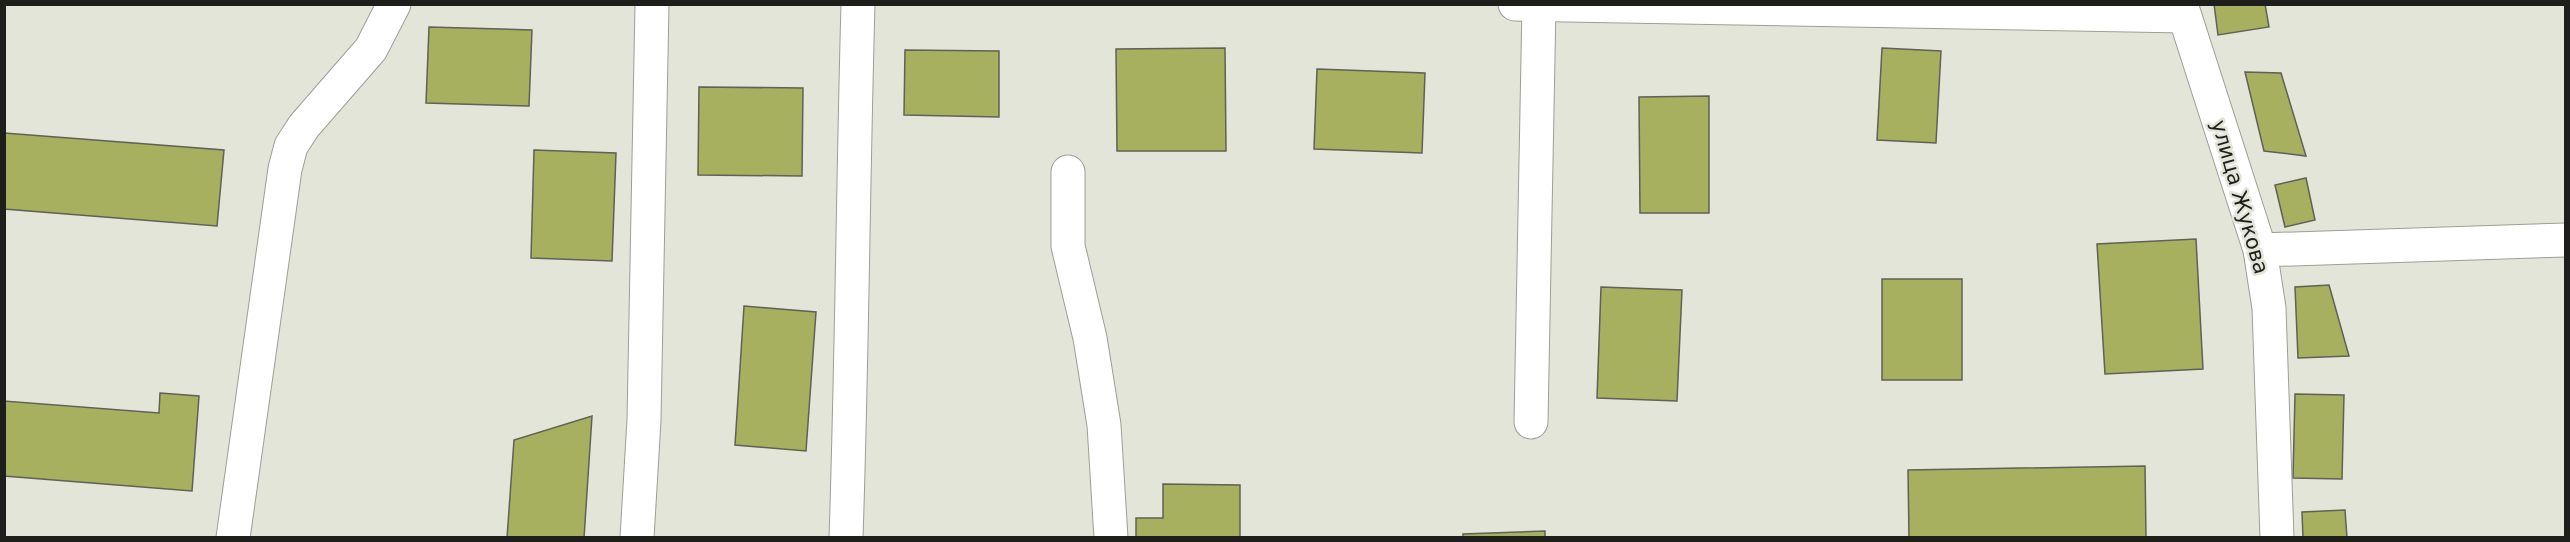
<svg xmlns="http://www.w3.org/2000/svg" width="2570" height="542" viewBox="0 0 2570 542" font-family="'DejaVu Sans',sans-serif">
  <rect width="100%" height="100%" fill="#e3e5d9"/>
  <g fill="#a6b05f" stroke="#606157" stroke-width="1.5">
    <path d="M2214 4H2265L2269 27 2218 35Z"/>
    <path d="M429 27 532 30 529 106 426 103Z"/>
    <path d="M1225 48 1226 151H1117L1116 49Z"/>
    <path d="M1882 48 1941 51 1936 143 1877 140Z"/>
    <path d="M905 50 999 51V117L904 115Z"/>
    <path d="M1317 69 1425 73 1422 153 1314 149Z"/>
    <path d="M2245 72 2281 73 2306 156 2264 151Z"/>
    <path d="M699 87 803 88 802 176 698 175Z"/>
    <path d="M1709 96V213H1640L1639 97Z"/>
    <path d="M4 133 224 150 217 226 4 209Z"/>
    <path d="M534 150 616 153 612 261 531 258Z"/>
    <path d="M2306 178 2315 220 2285 227 2275 185Z"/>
    <path d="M2196 239 2203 369 2105 374 2097 244Z"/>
    <rect x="1882" y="279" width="80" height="101"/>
    <path d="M2329 285 2349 356 2298 358 2295 287Z"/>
    <path d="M1601 287 1682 290 1677 401 1597 398Z"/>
    <path d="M744 306 816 312 806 451 735 445Z"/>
    <path d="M160 393 199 396 192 491 4 476V401L159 413Z"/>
    <path d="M2295 394 2344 395 2342 479 2293 478Z"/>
    <path d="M592 416 584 538H507L514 440Z"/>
    <path d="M2145 466 2146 538H1909L1908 470Z"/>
    <path d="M1163 484 1240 485V538H1136V518H1163Z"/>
    <path d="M2345 510 2347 538H2303L2302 512Z"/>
    <path d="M1545 531V538H1463V534Z"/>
  </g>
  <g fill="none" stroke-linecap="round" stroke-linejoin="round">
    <defs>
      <g id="minor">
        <path d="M1515 4 2184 16"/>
        <path d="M2181 4 2260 250 2269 308 2277 538"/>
        <path d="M1068 172V246L1090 338 1104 425 1111 538"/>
        <path d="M2260 250 2566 240"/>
        <path d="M1531 422 1539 5"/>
        <path d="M233 538 285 169 291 146 304 126 371 49 394 4"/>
        <path d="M637 538 644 420 652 4"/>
        <path d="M846 538C852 360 853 182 858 4"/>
      </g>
    </defs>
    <use href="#minor" stroke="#9d9f94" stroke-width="35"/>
    <use href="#minor" stroke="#fff" stroke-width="33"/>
  </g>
  <g text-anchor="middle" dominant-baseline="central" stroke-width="5" stroke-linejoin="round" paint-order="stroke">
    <g font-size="21" fill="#1e1f1b" stroke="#e3e5d9">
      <text transform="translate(2240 197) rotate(74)">улица Жукова</text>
    </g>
  </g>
  <rect width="2570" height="542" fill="none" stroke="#1e1f1b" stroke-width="12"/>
</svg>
